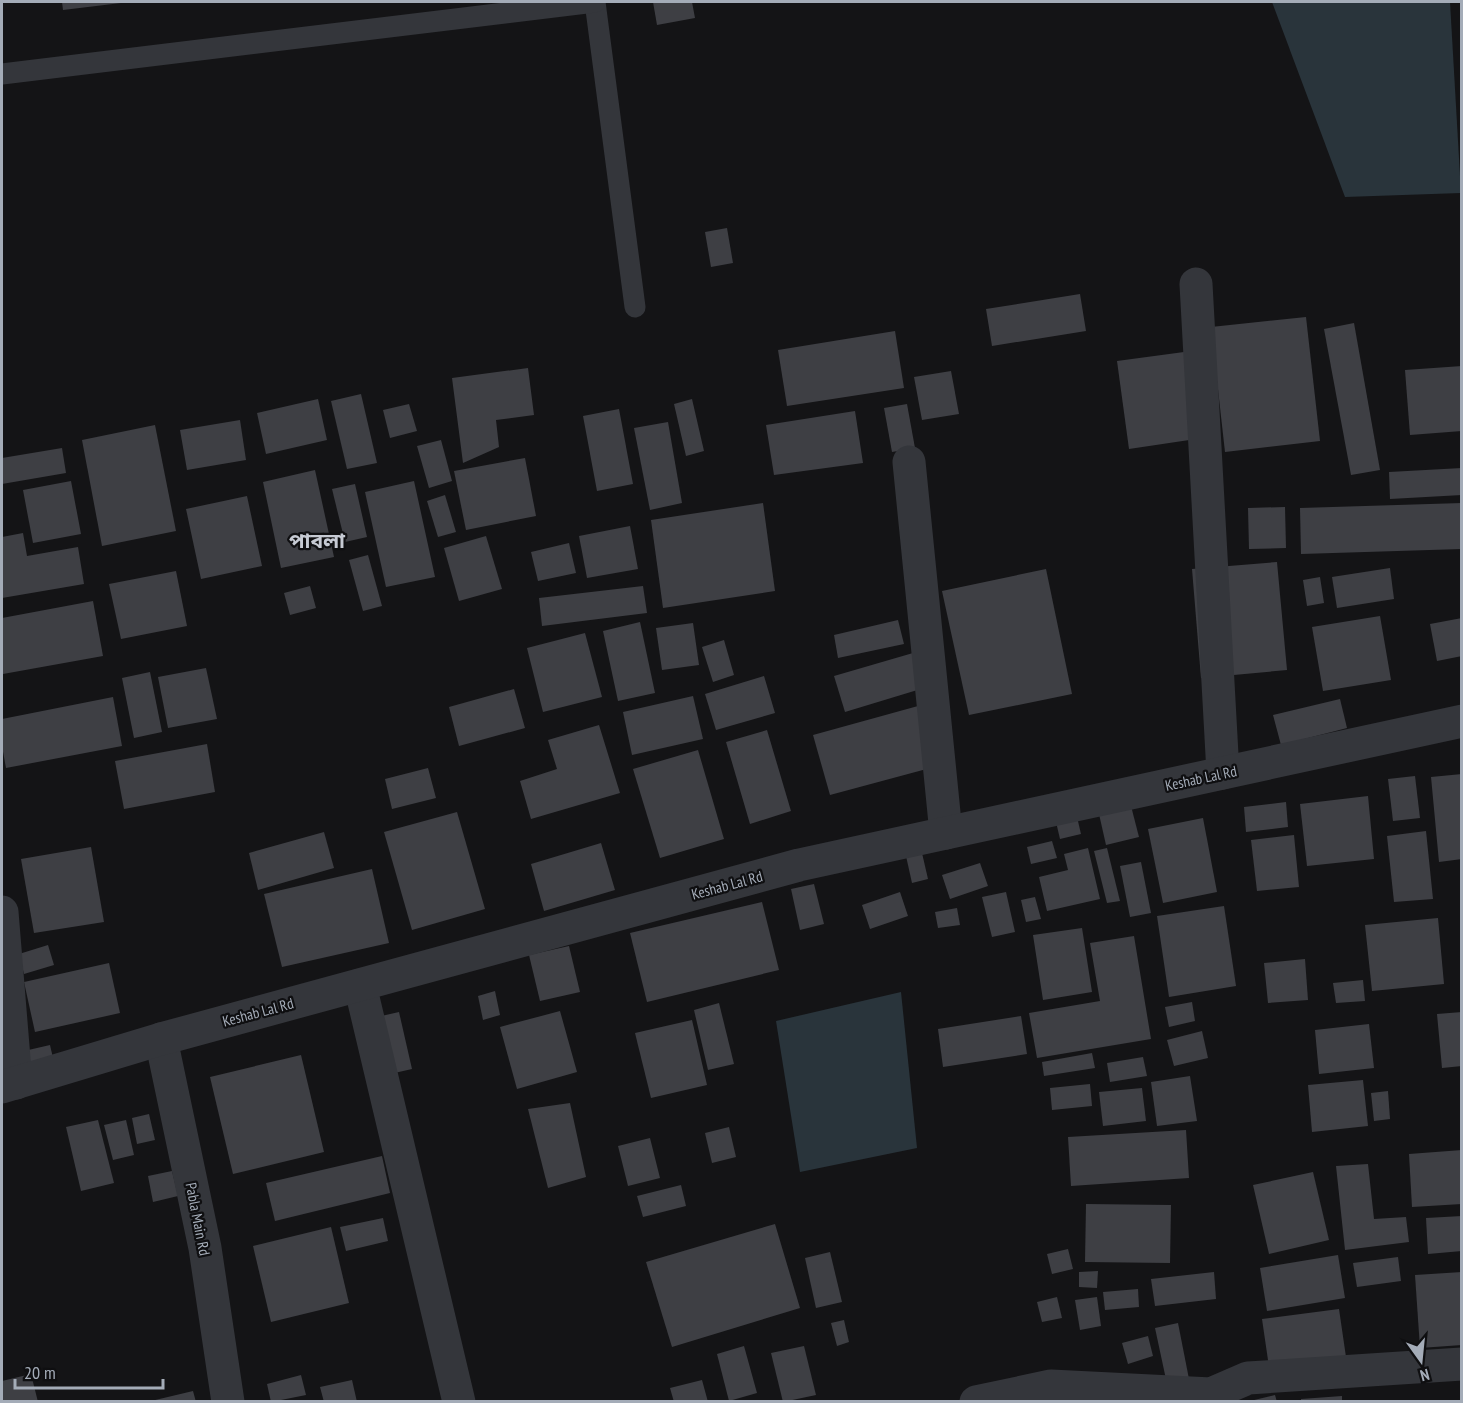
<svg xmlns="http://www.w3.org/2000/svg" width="1463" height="1403" viewBox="0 0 1463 1403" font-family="'PT Sans Narrow','Noto Sans Bengali',sans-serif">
  <rect width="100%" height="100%" fill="#141416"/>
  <g fill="#29343b">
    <path d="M1272 2H1450L1461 193 1345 197Z"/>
    <path d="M901 992 917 1148 800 1172 776 1021Z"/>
  </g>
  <g fill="#3e3f44">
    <path d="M62 2H121V3L63 10Z"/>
    <path d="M653 2H692L695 18 657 25Z"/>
    <path d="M727 228 733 263 711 267 705 232Z"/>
    <path d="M1080 294 1086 331 992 346 986 309Z"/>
    <path d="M1306 317 1320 441 1225 452 1211 327Z"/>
    <path d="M1354 323 1380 470 1351 475 1324 329Z"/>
    <path d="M895 331 904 388 787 406 778 350Z"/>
    <path d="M1184 352 1196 439 1129 449 1117 361Z"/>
    <path d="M1462 366V431L1410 435 1405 370Z"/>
    <path d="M528 368 534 415 496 420 499 447 463 463 452 378Z"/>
    <path d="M951 371 959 414 922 420 914 377Z"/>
    <path d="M361 394 377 463 347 469 331 401Z"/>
    <path d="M318 399 327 440 266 454 257 413Z"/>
    <path d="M692 399 704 451 686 456 674 404Z"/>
    <path d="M409 404 417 431 390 438 383 410Z"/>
    <path d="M907 404 915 448 892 452 884 408Z"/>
    <path d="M619 409 633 484 597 491 583 416Z"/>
    <path d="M855 411 863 463 774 475 766 425Z"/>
    <path d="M240 420 246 460 187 470 180 430Z"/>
    <path d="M668 422 682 503 650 510 634 428Z"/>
    <path d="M155 425 176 531 102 546 82 440Z"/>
    <path d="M441 440 452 481 429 488 417 446Z"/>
    <path d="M62 448 66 473 2 484V458Z"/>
    <path d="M525 458 536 516 466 530 454 471Z"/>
    <path d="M1462 468V495L1390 499 1389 472Z"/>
    <path d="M315 470 334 557 281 568 263 482Z"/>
    <path d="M71 481 81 534 33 543 23 490Z"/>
    <path d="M414 481 435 577 386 587 365 492Z"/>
    <path d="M355 484 367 537 345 542 332 489Z"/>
    <path d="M445 495 456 532 438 537 427 501Z"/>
    <path d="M247 496 262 566 201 579 186 509Z"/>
    <path d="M763 503 775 591 663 608 651 520Z"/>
    <path d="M1462 503V549L1301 554 1300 508Z"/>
    <path d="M1285 507 1286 548 1249 549 1248 508Z"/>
    <path d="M630 526 638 569 587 578 579 536Z"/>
    <path d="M23 533 27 556 78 547 84 584 2 598V537Z"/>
    <path d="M486 536 502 589 459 601 444 548Z"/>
    <path d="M569 543 576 573 538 581 531 552Z"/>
    <path d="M368 555 382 606 363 611 349 560Z"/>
    <path d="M1277 562 1287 670 1201 678 1192 569Z"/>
    <path d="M1390 568 1394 599 1337 608 1332 577Z"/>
    <path d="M1046 569 1072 694 969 715 942 591Z"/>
    <path d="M176 571 187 626 121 639 109 584Z"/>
    <path d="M1320 577 1324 603 1307 606 1303 580Z"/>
    <path d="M310 586 316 608 290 615 284 593Z"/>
    <path d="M643 586 647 613 542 626 539 598Z"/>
    <path d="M93 601 103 656 3 674 2 618Z"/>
    <path d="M1380 616 1391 680 1323 691 1312 627Z"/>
    <path d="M1462 618V656L1437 661 1430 624Z"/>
    <path d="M898 620 904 644 838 658 834 635Z"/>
    <path d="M640 622 655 693 618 701 603 631Z"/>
    <path d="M693 623 699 665 662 670 656 628Z"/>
    <path d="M585 633 602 697 543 712 527 648Z"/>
    <path d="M724 640 734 675 713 682 702 647Z"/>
    <path d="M913 653 924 688 845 712 834 676Z"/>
    <path d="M206 668 217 719 168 728 158 677Z"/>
    <path d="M150 672 162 732 134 738 122 678Z"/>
    <path d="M764 676 775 713 716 730 705 694Z"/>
    <path d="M514 689 525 728 459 746 449 707Z"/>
    <path d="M693 696 703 739 632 755 623 712Z"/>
    <path d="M113 697 122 746 6 768 2 746V719Z"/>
    <path d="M1340 699 1347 728 1281 745 1273 715Z"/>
    <path d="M918 706 934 767 830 795 813 735Z"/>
    <path d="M599 725 620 793 531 819 520 781 557 769 548 740Z"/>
    <path d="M767 730 791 811 750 824 726 742Z"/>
    <path d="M207 744 215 792 124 809 115 761Z"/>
    <path d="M698 750 724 839 660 858 633 769Z"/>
    <path d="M428 768 436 798 392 809 385 779Z"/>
    <path d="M1462 774V859L1439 862 1431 777Z"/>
    <path d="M1415 776 1420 818 1393 821 1388 779Z"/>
    <path d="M1368 796 1374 859 1307 866 1300 804Z"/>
    <path d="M1286 802 1288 827 1246 832 1244 807Z"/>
    <path d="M1131 806 1139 837 1106 845 1099 814Z"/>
    <path d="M457 812 485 909 412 930 384 832Z"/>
    <path d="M1077 817 1081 834 1060 839 1056 822Z"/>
    <path d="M1203 818 1217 892 1163 903 1148 829Z"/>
    <path d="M1426 831 1433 899 1394 902 1387 836Z"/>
    <path d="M324 832 334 868 258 890 249 853Z"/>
    <path d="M1294 835 1299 887 1257 891 1251 840Z"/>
    <path d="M1052 841 1057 858 1031 864 1027 847Z"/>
    <path d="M601 843 615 890 544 911 531 864Z"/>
    <path d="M91 847 104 922 34 933 21 859Z"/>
    <path d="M1088 848 1100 899 1047 911 1039 877 1068 870 1064 854Z"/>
    <path d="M1107 848 1120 901 1107 903 1094 851Z"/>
    <path d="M922 853 928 879 912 883 906 856Z"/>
    <path d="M1141 862 1151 913 1130 917 1120 866Z"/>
    <path d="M980 863 988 886 950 899 942 875Z"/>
    <path d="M372 869 389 943 282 967 264 894Z"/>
    <path d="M814 884 824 924 800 930 791 889Z"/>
    <path d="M900 892 908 916 870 929 862 905Z"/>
    <path d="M1006 892 1015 932 992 937 982 897Z"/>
    <path d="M1035 897 1041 919 1026 922 1021 900Z"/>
    <path d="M762 902 779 970 647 1002 630 933Z"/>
    <path d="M1224 906 1236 986 1169 997 1157 916Z"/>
    <path d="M957 908 960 925 938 928 935 912Z"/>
    <path d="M1438 918 1444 984 1372 991 1365 925Z"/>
    <path d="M1082 928 1092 992 1043 1000 1033 935Z"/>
    <path d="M1134 936 1151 1039 1037 1058 1029 1013 1100 1001 1090 943Z"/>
    <path d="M48 945 54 965 24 974 19 954Z"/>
    <path d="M569 946 580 992 540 1001 529 955Z"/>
    <path d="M1305 959 1308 1000 1268 1003 1264 963Z"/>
    <path d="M109 963 120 1013 35 1032 24 982Z"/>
    <path d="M1363 980 1365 1001 1336 1003 1333 983Z"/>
    <path d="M495 991 500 1015 483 1020 478 996Z"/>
    <path d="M1192 1002 1195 1021 1169 1027 1165 1007Z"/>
    <path d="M719 1003 734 1064 708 1070 694 1010Z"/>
    <path d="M560 1011 577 1072 517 1089 500 1027Z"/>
    <path d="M399 1012 412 1069 390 1074 377 1017Z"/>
    <path d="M1462 1012V1066L1442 1068 1437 1014Z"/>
    <path d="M1021 1016 1027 1054 943 1067 938 1029Z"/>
    <path d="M692 1020 707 1085 651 1098 635 1033Z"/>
    <path d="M1369 1024 1374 1068 1319 1074 1315 1030Z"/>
    <path d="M1202 1031 1208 1058 1174 1066 1167 1040Z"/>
    <path d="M50 1045 53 1058 27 1063 24 1051Z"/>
    <path d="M1092 1053 1095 1068 1044 1076 1042 1062Z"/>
    <path d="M301 1055 324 1152 233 1174 210 1077Z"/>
    <path d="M1143 1057 1147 1076 1110 1082 1107 1063Z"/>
    <path d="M1190 1076 1197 1121 1157 1126 1151 1082Z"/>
    <path d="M1363 1080 1368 1126 1312 1132 1308 1085Z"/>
    <path d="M1090 1084 1092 1106 1052 1110 1050 1088Z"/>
    <path d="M1142 1088 1146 1121 1103 1126 1099 1092Z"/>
    <path d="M1388 1091 1390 1119 1374 1121 1371 1093Z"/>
    <path d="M570 1103 586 1177 548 1188 528 1109Z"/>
    <path d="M149 1114 155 1140 137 1144 132 1118Z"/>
    <path d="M98 1120 114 1183 81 1191 66 1127Z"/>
    <path d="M126 1120 134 1155 113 1160 104 1125Z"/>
    <path d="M729 1127 736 1157 712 1163 705 1133Z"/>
    <path d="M1186 1130 1189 1178 1071 1186 1068 1137Z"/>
    <path d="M650 1138 660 1178 628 1186 618 1146Z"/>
    <path d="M1462 1150V1204L1412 1207 1409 1154Z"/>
    <path d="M382 1156 390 1193 275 1221 266 1183Z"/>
    <path d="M1368 1164 1374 1219 1406 1217 1409 1242 1345 1250 1336 1166Z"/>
    <path d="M172 1171 178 1196 153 1202 148 1176Z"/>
    <path d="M1313 1172 1329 1240 1269 1254 1253 1185Z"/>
    <path d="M681 1185 686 1206 643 1217 637 1196Z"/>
    <path d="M1086 1204 1171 1205 1170 1263 1085 1262Z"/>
    <path d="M1462 1216V1251L1428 1254 1426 1218Z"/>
    <path d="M383 1218 388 1241 346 1251 340 1227Z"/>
    <path d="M775 1224 800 1308 672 1347 646 1262Z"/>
    <path d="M331 1227 349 1303 271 1322 253 1246Z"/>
    <path d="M1068 1249 1073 1269 1052 1274 1047 1254Z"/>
    <path d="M830 1252 842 1302 816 1308 805 1258Z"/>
    <path d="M1338 1255 1345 1298 1267 1311 1260 1268Z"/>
    <path d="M1398 1257 1401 1281 1357 1287 1353 1263Z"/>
    <path d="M1098 1271 1097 1288 1079 1287V1272Z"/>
    <path d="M1214 1272 1216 1299 1155 1306 1151 1279Z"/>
    <path d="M1462 1272V1345L1420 1348 1415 1275Z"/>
    <path d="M1138 1289 1139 1307 1105 1310 1103 1292Z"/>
    <path d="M1057 1297 1062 1318 1042 1322 1037 1302Z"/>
    <path d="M1097 1297 1101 1326 1080 1330 1075 1300Z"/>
    <path d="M1339 1309 1346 1357 1269 1367 1262 1319Z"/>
    <path d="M844 1320 849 1342 837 1346 831 1323Z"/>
    <path d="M1178 1323 1189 1379 1167 1384 1155 1328Z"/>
    <path d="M1148 1336 1153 1356 1128 1364 1122 1343Z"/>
    <path d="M744 1346 757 1393 729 1401 717 1354Z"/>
    <path d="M804 1346 816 1395 783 1402 771 1353Z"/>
    <path d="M31 1374 38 1402H2V1381Z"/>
    <path d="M301 1375 306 1395 271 1402 267 1384Z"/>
    <path d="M352 1380 357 1402H324L320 1387Z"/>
    <path d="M702 1380 708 1402H674L670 1388Z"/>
    <path d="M193 1391 196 1402H151V1401Z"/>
    <path d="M1275 1395 1277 1402H1251L1250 1401Z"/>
    <path d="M1342 1396V1402H1301V1399Z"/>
  </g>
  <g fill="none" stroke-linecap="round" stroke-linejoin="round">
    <g stroke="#34363b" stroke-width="21">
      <path d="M595 2 635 307"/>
      <path d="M2 74 595 2"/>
    </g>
    <g stroke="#34363b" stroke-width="33">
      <path d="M1196 284 1223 773"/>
      <path d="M909 462 946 833"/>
      <path d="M2 912 16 1083"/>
      <path d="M360 985 459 1402"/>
      <path d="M161 1039 205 1248 228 1402"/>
      <path d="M2 1087 161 1039 799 865 1462 721"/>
      <path d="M976 1402 1051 1386 1211 1394 1248 1378 1462 1364"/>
    </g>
  </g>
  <g text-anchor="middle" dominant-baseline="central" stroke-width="4.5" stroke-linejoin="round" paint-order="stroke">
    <g font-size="15" fill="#a4acb8" stroke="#0f0f11">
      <text transform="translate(1201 778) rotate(-12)">Keshab Lal Rd</text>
      <text transform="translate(727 885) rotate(-15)">Keshab Lal Rd</text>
      <text transform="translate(258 1012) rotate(-15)">Keshab Lal Rd</text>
      <text transform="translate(198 1219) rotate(79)">Pabla Main Rd</text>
    </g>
    <g font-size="21" font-weight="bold" fill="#c6cad3" stroke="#0f0f11">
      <text x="317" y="540">পাবলা</text>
    </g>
  </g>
  <rect width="1463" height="1403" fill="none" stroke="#a4acb8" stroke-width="6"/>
  <g transform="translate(1421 1361) rotate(165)" stroke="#0f0f11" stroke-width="4.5" paint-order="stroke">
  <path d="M0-4.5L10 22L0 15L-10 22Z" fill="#a4acb8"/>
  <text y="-9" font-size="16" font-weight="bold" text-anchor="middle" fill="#a4acb8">N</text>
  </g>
  <path d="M15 1379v9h148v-9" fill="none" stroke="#a4acb8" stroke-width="3"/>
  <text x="24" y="1379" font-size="18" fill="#a4acb8" stroke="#0f0f11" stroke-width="4.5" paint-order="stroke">20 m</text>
</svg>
